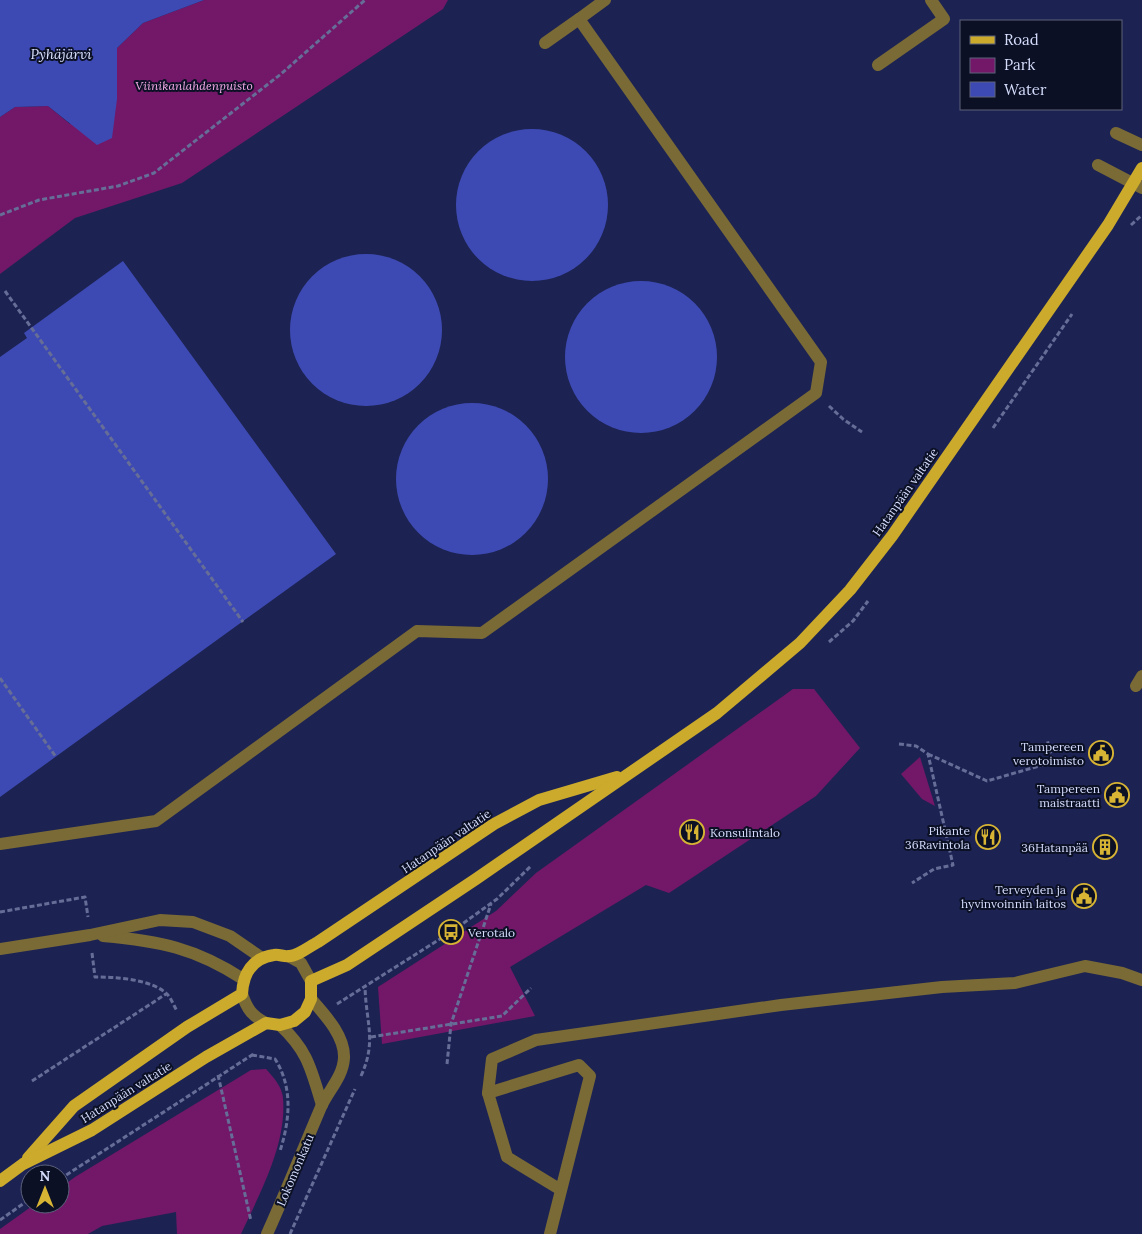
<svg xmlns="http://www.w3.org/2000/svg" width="1142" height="1234" viewBox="0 0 1142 1234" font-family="Lora,serif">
  <rect width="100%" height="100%" fill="#1c2353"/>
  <g fill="#731769">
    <path d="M204 0H448L443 9 182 183 75 218 0 274V117L15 107 48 106 70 124 117 99V48L143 23Z"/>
    <path d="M793 689H814L860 748 816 796 669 893 646 885 510 967 535 1016 382 1044 378 987 496 911 536 873Z"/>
    <path d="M920 757 935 806 922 799 901 774Z"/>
    <path d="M266 1069C273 1077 282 1086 283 1098 287 1144 260 1193 241 1234H177L176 1212 102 1226 88 1234H0V1229L35 1204H60V1188L75 1177 251 1070Z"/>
  </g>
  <g fill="#3e4ab3">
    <path d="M0 0H204L143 23 117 48V99L112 138 97 145 48 106 15 107 0 117Z"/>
    <circle cx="532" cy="205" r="76"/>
    <circle cx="366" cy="330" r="76"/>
    <path d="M123 261 336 554 0 797V357L27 338 24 333Z"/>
    <circle cx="641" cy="357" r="76"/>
    <circle cx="472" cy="479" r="76"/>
  </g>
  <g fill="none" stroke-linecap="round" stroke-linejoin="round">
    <g stroke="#666e97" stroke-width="3" stroke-dasharray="5 2.5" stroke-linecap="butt">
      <path d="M0 215 39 200 118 186 154 173 281 74 365 0"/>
      <path d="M1131 225 1142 215"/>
      <path d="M5 291 243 622"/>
      <path d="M829 406 843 419 862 432"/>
      <path d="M993 428 1072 314"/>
      <path d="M829 642 853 621 868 601"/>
      <path d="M0 678 56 757"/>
      <path d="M899 744 916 746 928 754 953 865 934 869 912 883"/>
      <path d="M928 754 987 781 1053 762 1047 739"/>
      <path d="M0 912 85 897 88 917"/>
      <path d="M92 953 95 977C116 977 151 979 167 994 171 998 174 1006 177 1011"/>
      <path d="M337 1004 451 932 497 899 531 866"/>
      <path d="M371 1037 502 1016 531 988"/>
      <path d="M252 1055 275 1059C293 1087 290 1120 280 1151"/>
      <path d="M447 1064 451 1024 491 904"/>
      <path d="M218 1075 251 1221"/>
      <path d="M361 1076C377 1041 366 1023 365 987"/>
      <path d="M32 1081 166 994"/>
      <path d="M60 1179 255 1053"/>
      <path d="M0 1220 30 1199"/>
      <path d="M290 1234 355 1089"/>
    </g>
    <g stroke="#7a6a36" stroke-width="12">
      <path d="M545 43 579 19"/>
      <path d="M878 65 944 19 931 0"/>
      <path d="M1116 133 1142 145"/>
      <path d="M1098 165 1142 188"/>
      <path d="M1136 686 1142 676"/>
      <path d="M0 844 156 821 417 631 482 633 816 393 821 362 579 19 605 0"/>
      <path d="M103 936C160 941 195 948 243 979"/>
      <path d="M0 949 90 935 160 920 193 922 230 936 262 958"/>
      <path d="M290 957 301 963 311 981"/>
      <path d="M242 994C247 1009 252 1016 266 1023"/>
      <path d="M280 1025C308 1051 311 1069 322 1105"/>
      <path d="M488 1093 492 1059 536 1040 781 1005 942 987 1015 983 1085 966 1122 973 1142 980"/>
      <path d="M267 1234C286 1192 303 1149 321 1107 328 1091 343 1077 344 1058 345 1036 325 1015 311 999"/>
      <path d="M550 1234 590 1076 579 1065 488 1093 507 1157 561 1190"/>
    </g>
    <g stroke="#cbaa2c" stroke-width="12">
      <path d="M28 1158 74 1106 187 1027 242 994C243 974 252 958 274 955 279 954 284 957 289 956 298 956 310 946 318 942L494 824 539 800 617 777"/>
      <path d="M0 1181 23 1164 92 1130 206 1057 266 1023 280 1025 294 1021 305 1012 311 999V981L347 965 476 879 717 713 800 643 850 590 892 536 1108 225 1142 168"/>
    </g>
  </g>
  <defs>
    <symbol id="civic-ring" viewBox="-11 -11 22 22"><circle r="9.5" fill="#0c1025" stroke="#d7b434" stroke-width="1.5"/><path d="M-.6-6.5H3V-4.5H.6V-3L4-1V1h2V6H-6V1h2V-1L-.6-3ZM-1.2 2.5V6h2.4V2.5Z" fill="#d7b434"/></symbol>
    <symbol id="restaurant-ring" viewBox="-11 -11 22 22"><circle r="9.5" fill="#0c1025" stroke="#d7b434" stroke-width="1.5"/><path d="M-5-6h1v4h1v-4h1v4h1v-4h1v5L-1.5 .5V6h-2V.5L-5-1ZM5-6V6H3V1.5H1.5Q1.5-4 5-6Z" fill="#d7b434"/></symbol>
    <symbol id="building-ring" viewBox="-11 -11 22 22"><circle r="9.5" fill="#0c1025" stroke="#d7b434" stroke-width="1.5"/><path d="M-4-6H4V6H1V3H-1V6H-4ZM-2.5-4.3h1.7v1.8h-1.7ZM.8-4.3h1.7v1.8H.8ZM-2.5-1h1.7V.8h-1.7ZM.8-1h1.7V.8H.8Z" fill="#d7b434"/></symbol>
    <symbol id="bus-ring" viewBox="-11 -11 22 22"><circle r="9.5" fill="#0c1025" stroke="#d7b434" stroke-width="1.5"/><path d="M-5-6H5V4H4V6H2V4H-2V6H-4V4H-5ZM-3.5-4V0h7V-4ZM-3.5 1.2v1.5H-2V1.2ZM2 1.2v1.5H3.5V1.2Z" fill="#d7b434"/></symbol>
  </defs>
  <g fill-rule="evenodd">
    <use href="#civic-ring" x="1087" y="739" width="28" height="28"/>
    <use href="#civic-ring" x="1103" y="781" width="28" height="28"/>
    <use href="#restaurant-ring" x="678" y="818" width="28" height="28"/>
    <use href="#restaurant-ring" x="974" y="823" width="28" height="28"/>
    <use href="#building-ring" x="1091" y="833" width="28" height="28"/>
    <use href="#civic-ring" x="1070" y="882" width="28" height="28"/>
    <use href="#bus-ring" x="437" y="918" width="28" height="28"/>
  </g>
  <g text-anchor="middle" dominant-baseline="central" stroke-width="4" stroke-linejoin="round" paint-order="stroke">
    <g font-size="12" font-style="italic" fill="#f4aae7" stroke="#0c1025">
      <text x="194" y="85">Viinikanlahdenpuisto</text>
    </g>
    <g font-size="12" fill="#d3dcfb" stroke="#0c1025">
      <text transform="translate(905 492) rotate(-55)">Hatanpään valtatie</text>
      <text transform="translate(446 841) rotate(-34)">Hatanpään valtatie</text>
      <text transform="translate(126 1092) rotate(-32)">Hatanpään valtatie</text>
      <text transform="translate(295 1170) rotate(-67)">Lokomonkatu</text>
    </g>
    <g font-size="12" fill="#d3dcfb" stroke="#0c1025" text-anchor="end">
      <text x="1084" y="746">Tampereen<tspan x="1084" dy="14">verotoimisto</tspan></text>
      <text x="1100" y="788">Tampereen<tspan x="1100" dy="14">maistraatti</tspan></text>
      <text x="970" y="830">Pikante<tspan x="970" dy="14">36Ravintola</tspan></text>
      <text x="710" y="832" text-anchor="start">Konsulintalo</text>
      <text x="1088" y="847">36Hatanpää</text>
      <text x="1066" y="889">Terveyden ja<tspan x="1066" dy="14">hyvinvoinnin laitos</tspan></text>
      <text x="468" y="932" text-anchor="start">Verotalo</text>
    </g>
    <g font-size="14" font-style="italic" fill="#d8e0fc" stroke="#0c1025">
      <text x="61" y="54">Pyhäjärvi</text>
    </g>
  </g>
  <rect x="960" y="20" width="162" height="90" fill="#0c1025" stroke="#5c627b"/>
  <rect x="970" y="36" width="25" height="8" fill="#cbaa2c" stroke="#5c627b"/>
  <text x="1004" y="45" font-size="15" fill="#d3dcfb">Road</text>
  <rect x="970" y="58" width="25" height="15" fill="#731769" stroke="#5c627b"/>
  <text x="1004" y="70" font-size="15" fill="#d3dcfb">Park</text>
  <rect x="970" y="82" width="25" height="15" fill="#3e4ab3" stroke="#5c627b"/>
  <text x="1004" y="95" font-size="15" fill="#d3dcfb">Water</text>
  <g transform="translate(45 1189)"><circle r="24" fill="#0c1025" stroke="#5c627b"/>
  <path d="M0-4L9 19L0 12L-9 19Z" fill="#d7b434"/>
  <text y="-8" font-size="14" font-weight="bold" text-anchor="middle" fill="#d3dcfb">N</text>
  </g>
</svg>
